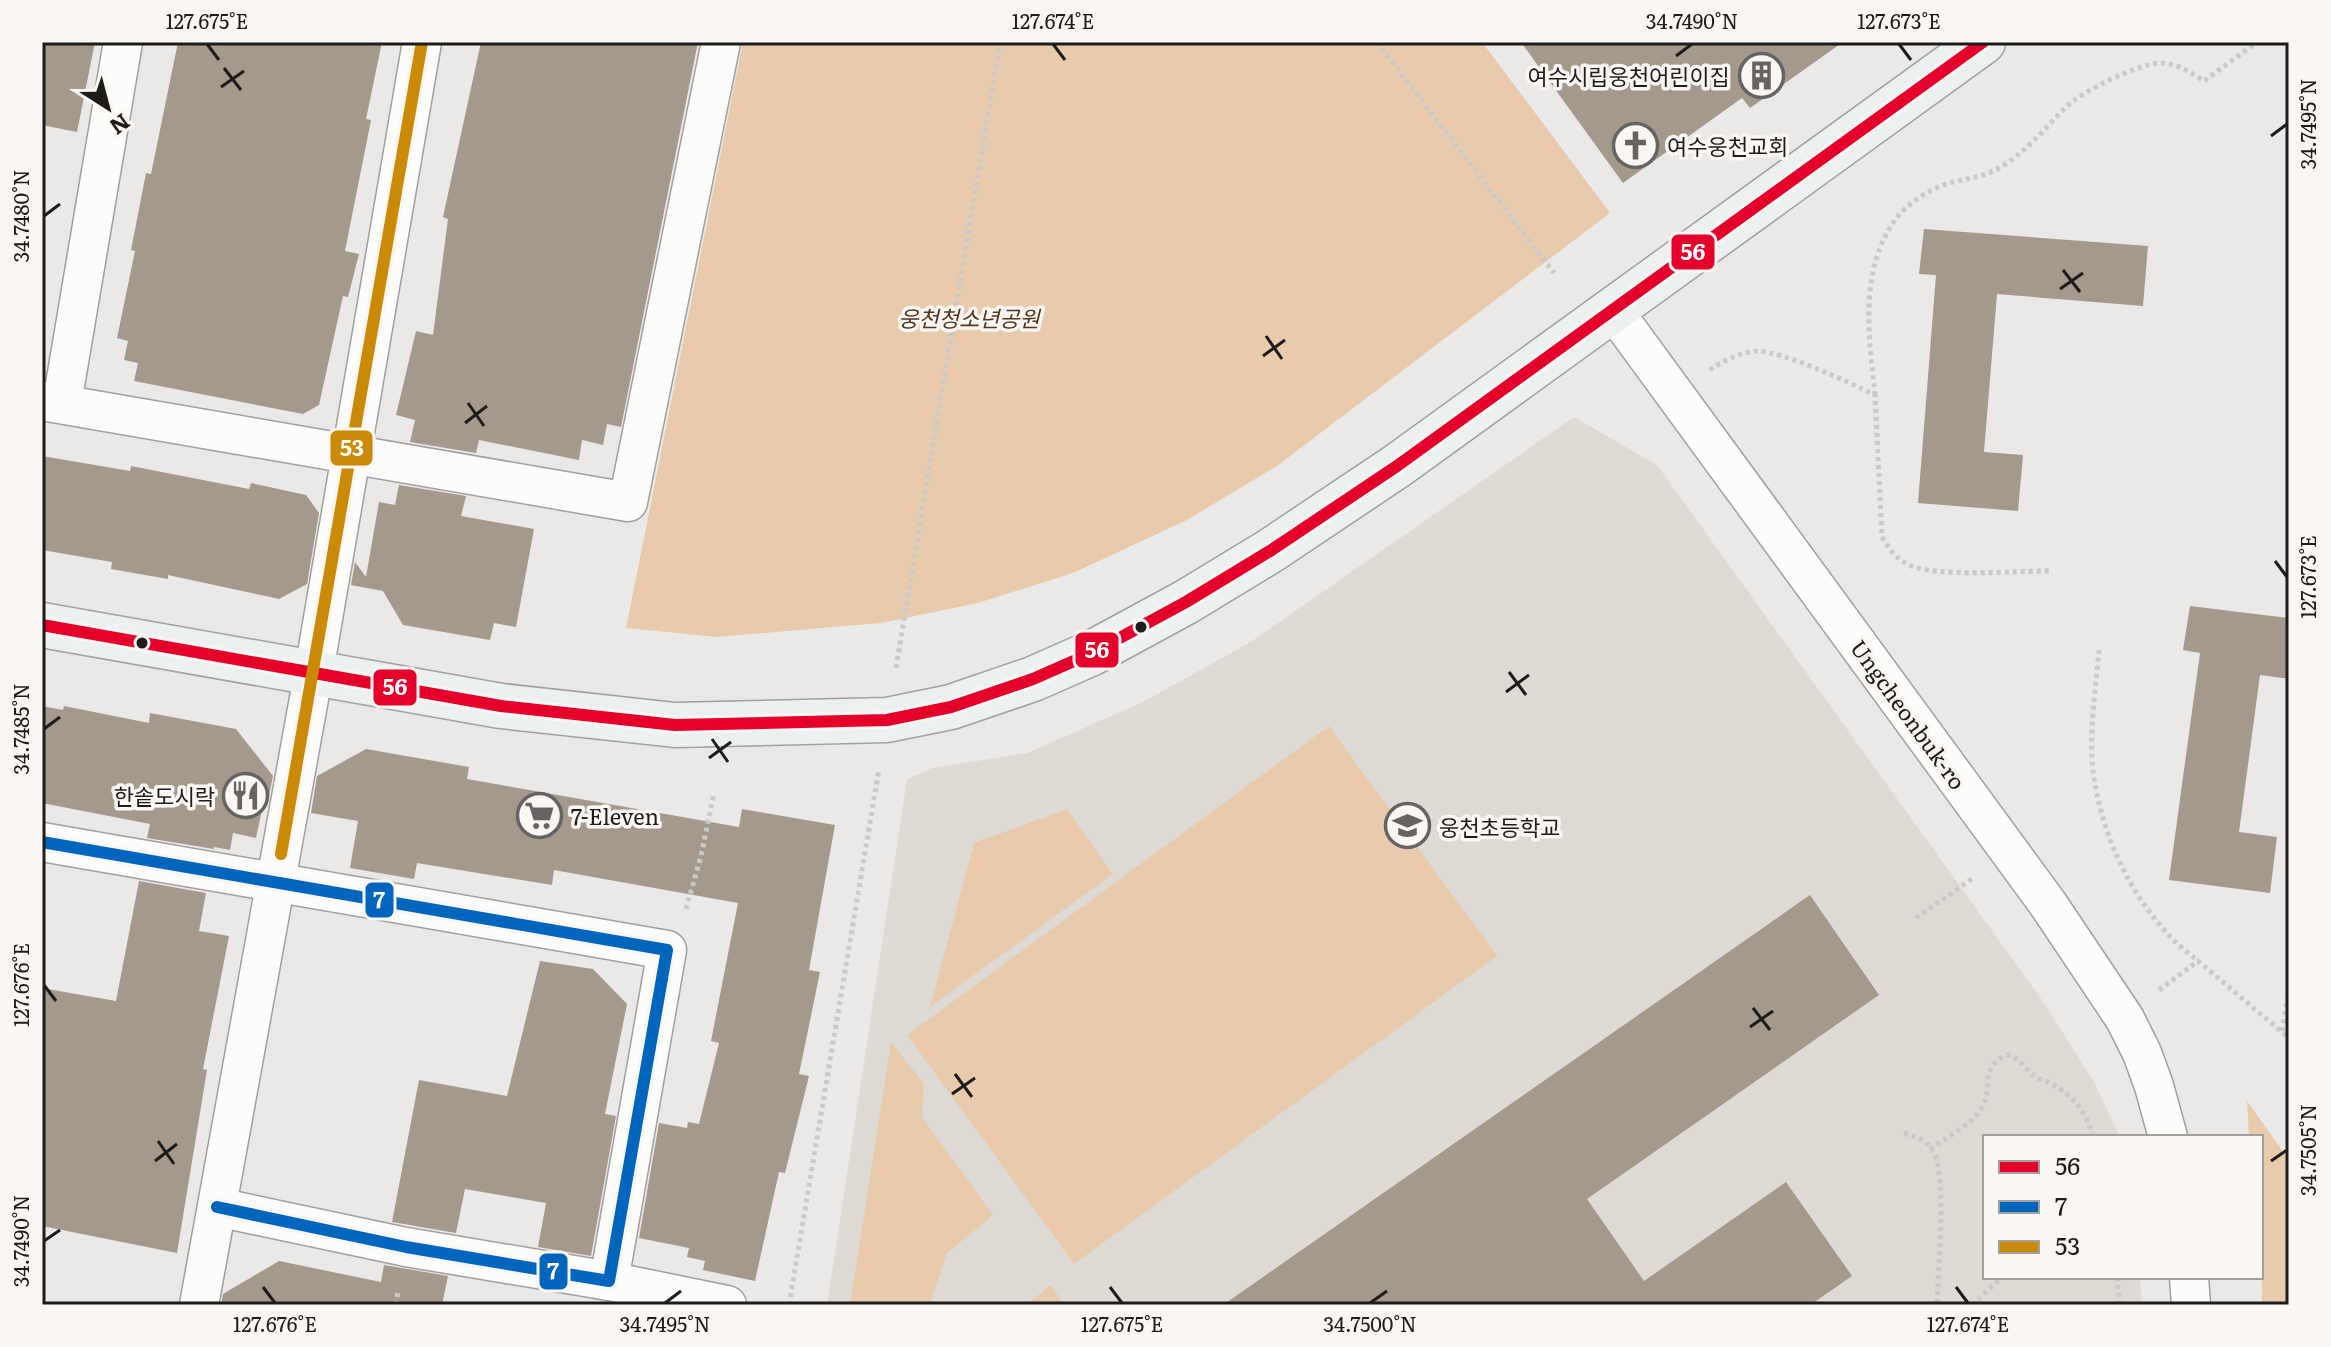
<svg xmlns="http://www.w3.org/2000/svg" width="2331" height="1347" viewBox="0 0 2331 1347" font-family="Literata,'Noto Sans KR',serif">
  <rect width="100%" height="100%" fill="#ebe9e7"/>
  <path fill="#e0dad5" d="M1574 417 1657 465 2042 1000 2093 1080 2120 1137H1985V1277H2140L2142 1305H827L907 779 932 768 1027 753 1141 703 1249 643Z"/>
  <g fill="#e9cbab">
    <path d="M743 42H1482L1610 213 1277 466 1187 520 1073 573 978 603 881 623 717 637 626 628Z"/>
    <path d="M1329 726 1497 956 1074 1264 907 1035Z"/>
    <path d="M1067 809 1113 874 930 1007 974 843Z"/>
    <path d="M891 1042 924 1084 922 1117 993 1215 947 1253 930 1305H850Z"/>
    <path d="M2247 1101 2289 1160V1305H2262L2261 1137H2249Z"/>
    <path d="M1051 1285 1064 1305H1026Z"/>
  </g>
  <g fill="#a4998a">
    <path d="M42 42H95L77 132 42 125Z"/>
    <path d="M178 42H382L366 119 371 120 345 251 359 254 348 297 343 296 319 405 303 414 134 381 138 363 124 360 128 341 117 338 135 251 131 250 146 173 151 174Z"/>
    <path d="M481 42H698L621 427 607 424 603 445 582 440 579 460 479 440 476 453 410 442 415 420 396 415 416 331 433 335 448 219 443 217Z"/>
    <path d="M1521 42H1843L1750 108 1742 98 1623 183Z"/>
    <path d="M1924 229 2148 246 2143 306 1997 294 1984 452 2023 455 2018 511 1918 503 1936 275 1919 274Z"/>
    <path d="M42 456 130 471 131 466 249 489 251 483 306 495 319 513 307 584 279 599 168 575V579L111 569 112 562 42 550Z"/>
    <path d="M399 485 466 496 461 516 534 529 516 627 494 623 490 640 403 625 383 591 351 585 355 562 366 577 379 502 395 505Z"/>
    <path d="M2190 606 2289 618V679L2260 675 2239 832 2277 837 2270 893 2169 880 2200 653 2183 650Z"/>
    <path d="M42 706 63 710 64 706 149 723 150 713 236 729 273 776 267 806 263 805 256 838 233 833 230 850 214 847V849L147 838 150 824 42 803Z"/>
    <path d="M366 749 469 767 467 779 739 827 742 809 835 825 809 970 820 972 799 1074 809 1076 785 1173 779 1172 755 1281 703 1270 705 1261 687 1257 689 1248 639 1238 659 1123 687 1128 688 1122 699 1124 719 1043 711 1041 738 903 554 870 552 885 417 863 414 879 350 868 358 821 311 813 317 776Z"/>
    <path d="M139 881 206 893 199 931 229 936 203 1069 207 1070 177 1253 42 1226V988L116 1001Z"/>
    <path d="M1810 895 1879 995 1587 1199 1644 1281 1786 1182 1852 1276 1810 1305H1223Z"/>
    <path d="M540 961 593 969 627 1004 605 1114 616 1116 591 1256 538 1247 546 1203 465 1189 456 1233 392 1222 419 1080 507 1096Z"/>
    <path d="M279 1261 381 1282 384 1265 448 1276 442 1305H221L223 1294Z"/>
  </g>
  <g fill="none" stroke-linecap="round" stroke-linejoin="round">
    <defs>
      <g id="street">
        <path d="M1613 310 2048 904 2125 1019 2142 1053 2154 1086 2168 1137"/>
        <path d="M42 401 628 502 721 42"/>
        <path d="M62 403 123 42"/>
        <path d="M42 842 667 950 609 1281 406 1247 217 1207"/>
        <path d="M2189 1277 2191 1305"/>
        <path d="M609 1281 727 1305"/>
        <path d="M199 1305 314 671 422 42"/>
      </g>
      <path id="secondary" d="M42 625 501 706 675 725 887 720 951 707 1033 679 1092 653 1186 602 1270 551 1397 466 1983 42"/>
    </defs>
    <use href="#street" stroke="#a2a09f" stroke-width="41"/>
    <use href="#secondary" stroke="#a2a09f" stroke-width="47"/>
    <g stroke="#cacaca" stroke-width="5" stroke-dasharray="4 4" stroke-linecap="butt">
      <path d="M1377 42 1554 273"/>
      <path d="M1710 370C1721 362 1742 351 1757 351 1785 352 1848 382 1875 395L1882 537C1888 548 1895 557 1907 564 1933 578 2016 571 2049 571"/>
      <path d="M1875 395C1869 337 1859 274 1893 223 1904 205 1932 187 1953 182 1971 178 1988 176 2004 165 2029 149 2046 127 2066 107 2081 92 2139 63 2160 63 2177 63 2190 72 2204 81L2257 42"/>
      <path d="M2099 650C2096 685 2090 724 2092 760 2097 822 2124 886 2166 932 2175 943 2187 952 2198 961"/>
      <path d="M896 668 1000 42"/>
      <path d="M686 909 701 856 714 793"/>
      <path d="M1916 918 1973 878"/>
      <path d="M2159 990 2198 961 2289 1038"/>
      <path d="M2282 1031 2289 989"/>
      <path d="M1904 1133C1916 1137 1928 1140 1934 1153 1947 1183 1938 1269 1937 1305"/>
      <path d="M1930 1149C1947 1137 1970 1126 1981 1109 1995 1088 1977 1069 2007 1055 2020 1058 2023 1066 2032 1074 2037 1079 2043 1080 2050 1083 2074 1096 2086 1111 2093 1137"/>
      <path d="M2117 1277 2120 1305"/>
      <path d="M396 1305 398 1290"/>
      <path d="M789 1305 879 769"/>
      <path d="M1972 1305 2002 1277"/>
    </g>
    <use href="#street" stroke="#fcfcfb" stroke-width="38"/>
    <use href="#secondary" stroke="#edf0f0" stroke-width="44"/>
    <defs>
      <path id="bus-1" d="M42 625 501 706 675 725 887 720 951 707 1033 679 1092 653 1186 602 1270 551 1397 466 1983 42"/>
      <path id="bus-2" d="M42 842 667 950 609 1281 406 1247 217 1207"/>
      <path id="bus-3" d="M281 854 422 42"/>
    </defs>
    <use href="#bus-1" stroke="#faf6f3" stroke-width="18"/>
    <use href="#bus-2" stroke="#faf6f3" stroke-width="18"/>
    <use href="#bus-3" stroke="#faf6f3" stroke-width="18"/>
    <use href="#bus-1" stroke="#e4002b" stroke-width="12"/>
    <use href="#bus-2" stroke="#0065bd" stroke-width="12"/>
    <use href="#bus-3" stroke="#cb8a05" stroke-width="12"/>
  </g>
  <path fill="none" stroke="#1d1c1b" stroke-width="3" d="M207 44 219 60M1053 44 1065 60M1899 44 1911 60M1676 56 1692 44M224 68 241 90M221 87 244 71M2271 136 2287 124M44 216 60 204M2063 270 2080 292M2060 289 2083 273M1266 336 1282 359M1263 356 1285 340M468 403 484 426M465 423 487 406M2275 561 2287 577M1509 672 1526 695M1506 692 1529 675M44 729 60 717M712 739 728 762M709 758 731 742M44 985 56 1001M1753 1008 1770 1030M1750 1027 1773 1011M955 1074 972 1097M952 1094 975 1078M158 1141 174 1164M155 1161 177 1144M2271 1161 2287 1150M44 1241 60 1230M263 1287 275 1303M1110 1287 1122 1303M1956 1287 1968 1303M665 1303 681 1291M1370 1303 1387 1291"/>
  <defs>
    <symbol id="building-ring" viewBox="-11 -11 22 22"><circle r="9.5" fill="#faf6f3" stroke="#656462" stroke-width="1.5"/><path d="M-4-6H4V6H1V3H-1V6H-4ZM-2.5-4.3h1.7v1.8h-1.7ZM.8-4.3h1.7v1.8H.8ZM-2.5-1h1.7V.8h-1.7ZM.8-1h1.7V.8H.8Z" fill="#656462"/></symbol>
    <symbol id="church-ring" viewBox="-11 -11 22 22"><circle r="9.5" fill="#faf6f3" stroke="#656462" stroke-width="1.5"/><path d="M-1.2-6h2.4v3.5h3.3v2.4h-3.3V6h-2.4V-.1h-3.3v-2.4h3.3Z" fill="#656462"/></symbol>
    <symbol id="restaurant-ring" viewBox="-11 -11 22 22"><circle r="9.5" fill="#faf6f3" stroke="#656462" stroke-width="1.5"/><path d="M-5-6h1v4h1v-4h1v4h1v-4h1v5L-1.5 .5V6h-2V.5L-5-1ZM5-6V6H3V1.5H1.5Q1.5-4 5-6Z" fill="#656462"/></symbol>
    <symbol id="supermarket-ring" viewBox="-11 -11 22 22"><circle r="9.5" fill="#faf6f3" stroke="#656462" stroke-width="1.5"/><path d="M-6-5.5h2.5l.6 2H6L4.5 2H-2.5L-4.4-4H-6ZM-1.5 3.2a1.3 1.3 0 1 0 .1 0ZM3 3.2a1.3 1.3 0 1 0 .1 0Z" fill="#656462"/></symbol>
    <symbol id="school-ring" viewBox="-11 -11 22 22"><circle r="9.5" fill="#faf6f3" stroke="#656462" stroke-width="1.5"/><path d="M0-5L7-2L0 1L-7-2ZM-4 1L0 2.5L4 1V4Q0 6-4 4Z" fill="#656462"/></symbol>
  </defs>
  <g fill-rule="evenodd">
    <use href="#building-ring" x="1736" y="50" width="51" height="51"/>
    <use href="#church-ring" x="1610" y="120" width="51" height="51"/>
    <use href="#restaurant-ring" x="220" y="770" width="51" height="51"/>
    <use href="#supermarket-ring" x="514" y="790" width="51" height="51"/>
    <use href="#school-ring" x="1382" y="800" width="51" height="51"/>
  </g>
  <g fill="#1d1c1b" stroke="#faf6f3" stroke-width="3">
    <circle cx="1141" cy="627" r="7"/>
    <circle cx="142" cy="643" r="7"/>
  </g>
  <g text-anchor="middle" dominant-baseline="central" stroke-width="7" stroke-linejoin="round" paint-order="stroke">
    <g font-size="22" fill="#1d1c1b" stroke="#faf6f3" text-anchor="start">
      <text x="1730" y="75" text-anchor="end">여수시립웅천어린이집</text>
      <text x="1667" y="145">여수웅천교회</text>
      <text x="215" y="795" text-anchor="end">한솥도시락</text>
      <text x="571" y="815">7-Eleven</text>
      <text x="1439" y="826">웅천초등학교</text>
    </g>
    <g font-size="22" font-style="italic" fill="#50361b" stroke="#faf6f3">
      <text x="969" y="317">웅천청소년공원</text>
    </g>
    <g font-size="22" fill="#1d1c1b" stroke="#faf6f3">
      <text transform="translate(1909 714) rotate(54)">Ungcheonbuk-ro</text>
    </g>
  </g>
  <g stroke="#faf6f3" stroke-width="3">
    <rect x="1670" y="233" width="46" height="38" rx="8" fill="#e4002b"/>
    <rect x="329" y="429" width="45" height="38" rx="8" fill="#cb8a05"/>
    <rect x="1074" y="631" width="46" height="38" rx="8" fill="#e4002b"/>
    <rect x="372" y="668" width="46" height="39" rx="8" fill="#e4002b"/>
    <rect x="364" y="881" width="31" height="38" rx="8" fill="#0065bd"/>
    <rect x="538" y="1252" width="31" height="39" rx="8" fill="#0065bd"/>
  </g>
  <g font-size="22" text-anchor="middle" font-weight="bold" fill="#fff">
    <text x="1693" y="260">56</text>
    <text x="352" y="456">53</text>
    <text x="1097" y="658">56</text>
    <text x="395" y="695">56</text>
    <text x="379" y="908">7</text>
    <text x="553" y="1279">7</text>
  </g>
  <rect width="2331" height="1347" fill="none" stroke="#faf6f3" stroke-width="88"/>
  <rect x="1983" y="1135" width="280" height="144" fill="#faf6f3" stroke="#a29f9d" stroke-width="2"/>
  <rect x="1999" y="1161" width="40" height="12" fill="#e4002b" stroke="#a29f9d" stroke-width="2"/>
  <text x="2055" y="1175" font-size="24" fill="#1d1c1b">56</text>
  <rect x="1999" y="1201" width="40" height="12" fill="#0065bd" stroke="#a29f9d" stroke-width="2"/>
  <text x="2055" y="1215" font-size="24" fill="#1d1c1b">7</text>
  <rect x="1999" y="1241" width="40" height="12" fill="#cb8a05" stroke="#a29f9d" stroke-width="2"/>
  <text x="2055" y="1255" font-size="24" fill="#1d1c1b">53</text>
  <g transform="translate(108 108) rotate(144)" stroke="#faf6f3" stroke-width="6" paint-order="stroke">
  <path d="M0-6L14 30L0 20L-14 30Z" fill="#1d1c1b"/>
  <text y="-12" font-size="22" font-weight="bold" text-anchor="middle" fill="#1d1c1b">N</text>
  </g>
  <rect x="44" y="44" width="2243" height="1259" fill="none" stroke="#1d1c1b" stroke-width="3"/>
  <g font-size="20" text-anchor="middle" fill="#1d1c1b">
    <text x="207" y="29">127.675°E</text>
    <text x="1053" y="29">127.674°E</text>
    <text x="1692" y="29">34.7490°N</text>
    <text x="1899" y="29">127.673°E</text>
    <text transform="translate(2309 124) rotate(-90)" y="7">34.7495°N</text>
    <text transform="translate(22 216) rotate(-90)" y="7">34.7480°N</text>
    <text transform="translate(2309 577) rotate(-90)" y="7">127.673°E</text>
    <text transform="translate(22 729) rotate(-90)" y="7">34.7485°N</text>
    <text transform="translate(22 985) rotate(-90)" y="7">127.676°E</text>
    <text transform="translate(2309 1150) rotate(-90)" y="7">34.7505°N</text>
    <text transform="translate(22 1241) rotate(-90)" y="7">34.7490°N</text>
    <text x="275" y="1332">127.676°E</text>
    <text x="665" y="1332">34.7495°N</text>
    <text x="1122" y="1332">127.675°E</text>
    <text x="1370" y="1332">34.7500°N</text>
    <text x="1968" y="1332">127.674°E</text>
  </g>
</svg>
